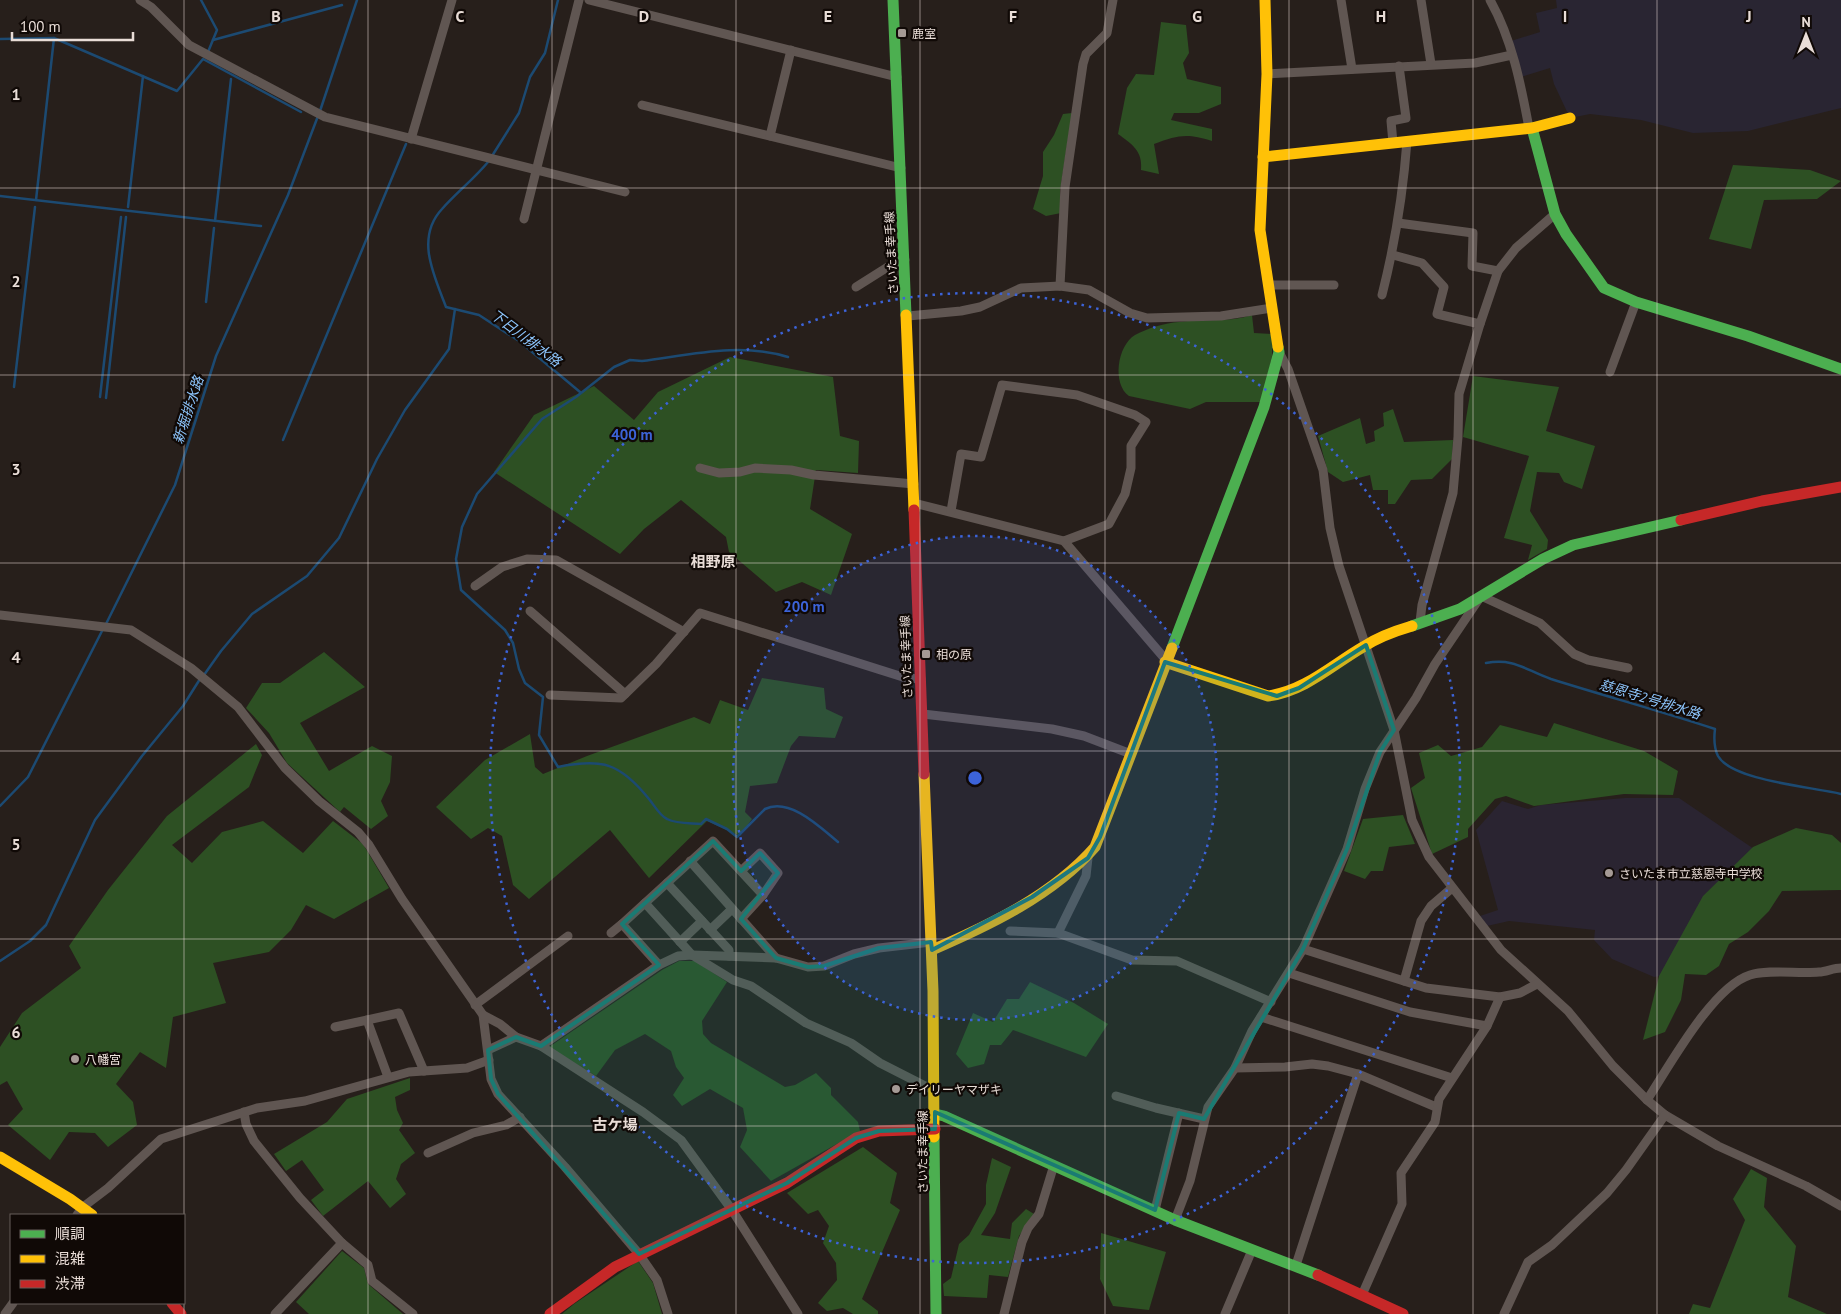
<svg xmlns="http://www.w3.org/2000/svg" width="1841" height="1314" viewBox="0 0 1841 1314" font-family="'PT Sans','Noto Sans JP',sans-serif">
  <rect width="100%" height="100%" fill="#271f1b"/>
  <path fill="#292532" d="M1556 0H1841V108L1748 131 1693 133 1641 120 1590 114 1570 118 1554 84 1550 68 1521 77 1511 41 1540 32 1536 13 1557 8Z"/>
  <path fill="#2a2431" d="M1625 798H1679L1754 849 1662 976 1654 977 1612 959 1594 940 1595 930 1509 921 1487 926 1480 916 1498 910 1476 830 1502 801 1528 809 1541 805Z"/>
  <g fill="#2d5023">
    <path d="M1161 22 1186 25 1189 53 1183 63 1187 79 1221 87V104L1199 113H1174L1171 120 1212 129V141C1187 133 1178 135 1154 144L1159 174 1141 170C1143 151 1132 144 1118 134L1127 88 1136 74 1154 75Z"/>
    <path d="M1072 113 1060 191 1061 213 1046 216 1033 209 1043 176V152L1054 135 1063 114Z"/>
    <path d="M1733 165 1810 170 1841 181 1817 199 1764 200 1751 249 1709 239Z"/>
    <path d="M1252 315 1254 333 1272 334V356L1262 402H1206L1190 409 1129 396C1112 384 1117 346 1135 335 1148 328 1165 323 1179 322 1204 318 1228 323 1252 315Z"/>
    <path d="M730 357 833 377 840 436 859 441 858 473 816 470 810 509 852 534 831 595 802 582 776 592 729 552 726 537 681 500 644 529 620 554 494 472 534 415 594 386 634 420 658 392Z"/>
    <path d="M1473 376 1559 387 1546 431 1595 446 1582 489 1564 482 1559 473 1537 472 1530 511 1548 540 1547 549 1528 560 1532 545 1504 538 1529 456 1463 437Z"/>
    <path d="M1393 409 1404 442 1453 440 1452 459 1432 479 1411 480 1395 504H1388V490H1373L1370 475 1343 482 1328 472 1318 436 1360 418 1366 444 1375 441 1374 431 1384 426 1383 413Z"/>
    <path d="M324 652 365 687 300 723 329 771 372 746 392 756 390 782 381 801 388 816 371 829 344 807 340 812 287 763 269 733 246 708 262 683H280Z"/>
    <path d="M762 678 824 688 826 709 843 717 835 738 799 736 791 746 777 783 750 786 745 812 752 819 740 836 707 821 649 878 610 830 529 899 513 885 502 836 488 828 471 839 436 807 485 760 530 734 535 767 543 774 587 756 694 717 710 724 720 700 748 710Z"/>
    <path d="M1554 723 1644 751 1678 771 1673 795 1624 794 1534 806 1506 796 1495 799 1468 829V837L1432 854 1411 788 1425 778 1419 753 1438 745 1451 756 1482 747 1500 725 1547 737Z"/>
    <path d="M256 744 262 755 249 787 172 845 192 863 222 832 263 821 303 853 333 821 363 844 389 888 334 919 306 905 291 930 269 952 213 963 226 1003 173 1017 166 1068 140 1052 116 1084 133 1102 137 1125 108 1147 95 1133 69 1132 50 1160 8 1125 23 1109 7 1081 0 1085V1047L22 1013 81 968 69 946 108 890 167 816Z"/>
    <path d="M1403 815 1415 844 1389 847 1383 871H1371L1365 879 1344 871 1363 819Z"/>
    <path d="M1796 828 1832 835 1841 843V890L1782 891 1769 911 1748 932 1729 944 1719 966 1706 975 1685 974 1681 1000 1665 1032 1643 1040 1659 976 1703 896 1753 847Z"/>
    <path d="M679 961H695L727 982 702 1021 703 1034 711 1043 785 1087 795 1085 816 1073 831 1088V1095L858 1122 860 1131 771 1181 740 1147 747 1130 743 1108 710 1089 682 1106 673 1095 684 1078 676 1067 671 1051 645 1034 615 1050 596 1076 549 1047 662 970Z"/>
    <path d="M1030 982 1074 1003 1108 1024 1086 1057 1013 1030 1001 1045H990L984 1064 968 1068 956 1054 973 1013 993 1022 1007 999H1019Z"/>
    <path d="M410 1078V1090L395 1097 397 1110 403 1123 399 1130 415 1153 401 1164 396 1179 406 1194 390 1208 368 1181 323 1216 311 1200 324 1190 302 1160 286 1171 274 1154 327 1122 347 1099Z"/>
    <path d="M863 1147 897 1173 890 1203 900 1210 862 1299 878 1311V1314H853L843 1308 827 1311 818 1303 837 1280 836 1263 823 1243 829 1226 818 1210 808 1214 787 1193Z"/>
    <path d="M992 1158 1011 1167 995 1213 981 1235 1010 1239 1012 1223 1026 1209 1034 1214 1019 1236 1008 1277 989 1275 987 1298 944 1296 943 1284 951 1278 959 1244 969 1235 986 1204V1185Z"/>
    <path d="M1751 1169 1767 1178 1764 1207 1796 1246 1788 1297 1827 1314H1689L1693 1304 1710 1308 1745 1220 1733 1199Z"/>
    <path d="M1101 1233 1166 1252 1149 1310 1113 1306 1100 1279Z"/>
    <path d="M342 1251 364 1268 368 1284 403 1314H309L296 1302Z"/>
    <path d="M638 1261 653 1283 662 1314H562L574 1304Z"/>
  </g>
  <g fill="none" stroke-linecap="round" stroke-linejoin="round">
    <g stroke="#1c4a72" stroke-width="2.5">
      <path d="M201 0 217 30 208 52"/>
      <path d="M0 39 54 38 177 91 203 59 301 112"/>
      <path d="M213 40 342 5"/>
      <path d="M320 111 357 0"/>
      <path d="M492 156 519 113 530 77 545 53 558 0"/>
      <path d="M488 162C474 179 457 192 442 209 415 238 434 275 446 307L479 315 519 341 580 392"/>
      <path d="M0 196 261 226"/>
      <path d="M36 200 54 38"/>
      <path d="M128 207 143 76"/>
      <path d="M215 221 231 79"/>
      <path d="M206 302 214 228"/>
      <path d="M788 357C741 342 689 355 642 361L630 360 614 367 576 397 542 419 477 494 462 527 456 559 461 590 505 630 513 643 519 669 525 683 543 697 539 735 558 767C602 758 620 763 649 799 654 805 660 816 667 819 677 824 690 823 701 824L706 819 727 829 737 837 765 809C790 797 821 828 838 842"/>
      <path d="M14 387 35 207"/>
      <path d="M100 397 121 217"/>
      <path d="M106 398 126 217"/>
      <path d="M283 440 406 144"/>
      <path d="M106 624 175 485 216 356 288 195 318 116"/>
      <path d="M1486 663C1515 658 1525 670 1551 679 1605 696 1660 711 1715 729 1714 737 1714 748 1718 756 1732 781 1814 787 1841 794"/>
      <path d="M204 675 221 651 252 614 307 576 339 538 377 459 405 410 449 349 455 309"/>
      <path d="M0 806 28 777 103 629"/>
      <path d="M0 961 30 941 46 925 95 820 142 756 183 706 200 679"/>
    </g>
    <g stroke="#605652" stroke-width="9">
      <path d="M140 0 151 7 189 45 325 117 625 192"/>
      <path d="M589 0 897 77"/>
      <path d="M1341 0 1352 69"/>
      <path d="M1421 0 1431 64"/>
      <path d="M1490 0C1512 39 1521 85 1529 128"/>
      <path d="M1267 74 1475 63 1512 55"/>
      <path d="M642 105 901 168"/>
      <path d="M770 136 791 50"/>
      <path d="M411 139 452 0"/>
      <path d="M1393 143 1391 121 1406 118 1399 66"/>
      <path d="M524 219 579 0"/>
      <path d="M1398 223 1473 233 1472 266 1498 271"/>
      <path d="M1393 255 1422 263 1444 287 1437 314 1480 324"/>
      <path d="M1268 285H1334"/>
      <path d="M1060 286 1065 187 1083 64 1086 54 1107 33 1113 0"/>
      <path d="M856 287 894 263 905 260"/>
      <path d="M1382 295C1395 244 1403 194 1407 141"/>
      <path d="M908 316 961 311 980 307 1021 288 1060 286 1089 290 1130 313 1147 318 1221 316 1272 308"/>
      <path d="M1279 352 1288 369 1323 470 1330 528 1339 566 1394 730 1412 820 1429 857 1501 950 1568 1011 1613 1066 1647 1100 1665 1115 1718 1146 1806 1186 1841 1206"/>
      <path d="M1610 372 1636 302"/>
      <path d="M700 468 719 473 740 472 755 468 791 470 814 475 914 484"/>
      <path d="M914 503 1064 541 1166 660"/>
      <path d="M951 511 961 454 981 457 1002 385 1077 395 1135 415 1146 422 1131 446V468L1125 494 1109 524 1064 541"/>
      <path d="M475 586 502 567 527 559 556 560 684 632"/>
      <path d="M530 611 625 694"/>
      <path d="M0 615 131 630 191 668 238 707 285 768 319 801 358 832 369 845 402 899 483 1015 491 1079 498 1094 565 1167 639 1254 657 1280 668 1314"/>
      <path d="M1420 622 1422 605 1453 493 1458 437 1459 394 1480 324 1498 271 1516 248 1555 214"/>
      <path d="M550 695 621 698 656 664 700 613 906 678 921 679"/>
      <path d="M923 714 1052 729 1084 736 1131 754"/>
      <path d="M690 861 776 958"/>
      <path d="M667 883 729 950V956"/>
      <path d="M645 903 692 955 733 980 751 986 806 1023 851 1043 880 1063 929 1088 935 1089"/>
      <path d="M741 919 763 895 778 873 760 853 741 871"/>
      <path d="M710 930 732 909"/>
      <path d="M1010 931 1058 933 1086 876 1088 858"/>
      <path d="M611 933 622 924"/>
      <path d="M1058 933 1132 960 1177 961 1271 1002"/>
      <path d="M680 942 702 921"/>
      <path d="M1303 949 1426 988 1500 997 1520 993 1537 984"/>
      <path d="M659 965 622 924 713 841 763 895"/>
      <path d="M1289 973 1410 1012 1487 1026"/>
      <path d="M1404 981 1421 921 1431 906 1452 888"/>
      <path d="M475 1005 568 936"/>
      <path d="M483 1015 500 1024 516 1037 541 1046 643 1112 681 1140 732 1210 798 1314"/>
      <path d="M1261 1017 1452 1078"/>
      <path d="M367 1020 388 1077"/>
      <path d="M335 1027 399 1013 424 1071"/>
      <path d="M541 1046 659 965 678 956 692 955 776 958 808 967 824 966 854 954 879 948 931 942"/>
      <path d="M488 1050 516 1037"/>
      <path d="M1235 1068 1285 1067 1312 1064 1328 1066 1358 1074 1436 1107"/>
      <path d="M1116 1096 1156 1108 1204 1119"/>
      <path d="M1647 1100C1669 1067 1712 987 1750 975 1769 969 1798 974 1819 972 1826 972 1833 968 1841 968"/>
      <path d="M244 1112 246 1124 254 1141 300 1198 342 1243 368 1265 372 1281 413 1314"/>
      <path d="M428 1153 473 1133 506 1125 520 1117"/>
      <path d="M1155 1210 1179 1113"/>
      <path d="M77 1215 83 1207 108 1188 161 1139 257 1108 305 1101 409 1072 467 1068 489 1060"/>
      <path d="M1175 1220 1190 1181 1208 1107 1235 1068 1252 1031 1303 949 1347 849 1365 789 1380 752 1416 698 1435 664 1481 596 1540 623 1574 654 1588 660 1628 668"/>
      <path d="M1296 1265 1358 1074"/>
      <path d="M1362 1295 1402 1204 1401 1173 1435 1122 1439 1099 1487 1026 1500 997"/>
      <path d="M5 1314 13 1303"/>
      <path d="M275 1314 342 1243"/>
      <path d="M1004 1314 1022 1242 1028 1228 1039 1214 1054 1165"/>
      <path d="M1225 1314 1252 1250"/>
      <path d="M1504 1314 1528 1262 1552 1245 1607 1193 1626 1170 1665 1115"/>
    </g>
    <g stroke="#4caf50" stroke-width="11">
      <path d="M893 0 906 315"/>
      <path d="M1532 128 1555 214 1566 234 1604 288 1636 302 1748 336 1841 369"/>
      <path d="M1412 626 1460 609 1543 559 1573 545 1681 520"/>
      <path d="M1172 648 1264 407 1279 352 1278 347"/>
      <path d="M935 1114 944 1116 1175 1220 1318 1275"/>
      <path d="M934 1137 936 1314"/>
    </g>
    <g stroke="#ffc107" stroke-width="11">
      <path d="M1265 0 1267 74 1260 230 1278 347"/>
      <path d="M1263 157 1532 128 1570 118"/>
      <path d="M906 315 914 510"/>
      <path d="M1165 662 1268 696C1305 691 1332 665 1363 647 1378 637 1395 631 1412 626"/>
      <path d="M924 774 933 991 934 1137"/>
      <path d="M932 950C990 925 1053 895 1095 847L1172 648"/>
      <path d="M0 1157 70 1199 92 1215"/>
    </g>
    <g stroke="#c62828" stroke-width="11">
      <path d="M914 510 924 774"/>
      <path d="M1681 520 1762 501 1841 487"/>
      <path d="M1318 1275 1403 1314"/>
      <path d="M172 1303 181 1314"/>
      <path d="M550 1314 615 1267 787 1183 856 1138 879 1131 935 1129"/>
    </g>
  </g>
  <path fill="#1a7b73" fill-opacity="0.2" stroke="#1a7b73" stroke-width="4" stroke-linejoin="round" d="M1366 645 1394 730 1380 752 1347 849 1303 949 1204 1119 1179 1113 1155 1210 935 1112V1129L879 1131 856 1138 787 1183 639 1254 498 1094 491 1079 488 1050 516 1037 541 1046 659 965 622 924 713 841 741 871 760 853 778 873 741 919 776 958 808 967 824 966 879 948 931 942 932 950 1032 897 1088 858 1100 837 1165 662 1277 696 1299 688Z"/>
  <path fill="none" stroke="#e9ddd7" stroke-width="1" stroke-opacity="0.55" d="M184 0V1314M368 0V1314M552 0V1314M736 0V1314M920 0V1314M1105 0V1314M1289 0V1314M1473 0V1314M1657 0V1314M0 188H1841M0 375H1841M0 563H1841M0 751H1841M0 939H1841M0 1126H1841"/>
  <circle cx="975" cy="778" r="242" fill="#3c63d8" fill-opacity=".12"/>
  <g fill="none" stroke="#3c63d8" stroke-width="2.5" stroke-dasharray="2.5 5">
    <circle cx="975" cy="778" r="242"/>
    <circle cx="975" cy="778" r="485"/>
  </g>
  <g fill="#a59a95" stroke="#100906" stroke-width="2">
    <rect x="897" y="28" width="10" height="10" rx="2.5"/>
    <rect x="921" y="649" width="10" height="10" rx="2.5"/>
    <circle cx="1609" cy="873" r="5"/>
    <circle cx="75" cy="1059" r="5"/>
    <circle cx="896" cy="1089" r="5"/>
  </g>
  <g text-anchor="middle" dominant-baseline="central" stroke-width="4.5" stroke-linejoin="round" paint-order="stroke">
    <g font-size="12" fill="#e9ddd7" stroke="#100906" text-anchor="start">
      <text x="912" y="33">鹿室</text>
      <text x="936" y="654">相の原</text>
      <text x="1619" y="873">さいたま市立慈恩寺中学校</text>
      <text x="85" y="1059">八幡宮</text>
      <text x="906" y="1089">デイリーヤマザキ</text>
    </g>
    <g font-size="12" fill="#e9ddd7" stroke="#100906">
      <text transform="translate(891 253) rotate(-93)">さいたま幸手線</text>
      <text transform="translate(906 657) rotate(-92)">さいたま幸手線</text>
      <text transform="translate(922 1152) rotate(-90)">さいたま幸手線</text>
    </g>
    <g font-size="14" font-style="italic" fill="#8dc5fc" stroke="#100906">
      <text transform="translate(526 338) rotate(37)">下日川排水路</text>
      <text transform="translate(188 410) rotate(-72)">新堀排水路</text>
      <text transform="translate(1650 699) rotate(17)">慈恩寺2号排水路</text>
    </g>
    <g font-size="15" font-weight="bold" fill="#e9ddd7" stroke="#100906">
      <text x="713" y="561">相野原</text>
      <text x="615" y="1124">古ケ場</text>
    </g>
  </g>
  <g font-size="16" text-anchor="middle" font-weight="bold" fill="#e9ddd7" stroke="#100906" stroke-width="4.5" stroke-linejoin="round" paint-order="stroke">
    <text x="276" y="22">B</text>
    <text x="460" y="22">C</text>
    <text x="644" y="22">D</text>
    <text x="828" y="22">E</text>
    <text x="1013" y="22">F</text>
    <text x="1197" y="22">G</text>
    <text x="1381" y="22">H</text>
    <text x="1565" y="22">I</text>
    <text x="1749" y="22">J</text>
    <text x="16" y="100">1</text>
    <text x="16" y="287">2</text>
    <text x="16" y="475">3</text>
    <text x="16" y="663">4</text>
    <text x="16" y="850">5</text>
    <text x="16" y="1038">6</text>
  </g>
  <circle cx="975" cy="778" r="8" fill="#3c63d8" stroke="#100906" stroke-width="2.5"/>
  <g font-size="15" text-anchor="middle" font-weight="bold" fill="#3c63d8" stroke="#100906" stroke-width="4.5" stroke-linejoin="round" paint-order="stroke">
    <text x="632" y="440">400 m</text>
    <text x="804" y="612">200 m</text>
  </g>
  <rect x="10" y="1214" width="175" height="90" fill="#100906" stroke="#675e5a"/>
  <rect x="20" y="1230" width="25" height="8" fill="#4caf50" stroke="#675e5a"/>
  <text x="55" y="1239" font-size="15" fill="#e9ddd7">順調</text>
  <rect x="20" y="1255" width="25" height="8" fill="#ffc107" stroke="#675e5a"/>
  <text x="55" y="1264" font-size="15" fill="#e9ddd7">混雑</text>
  <rect x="20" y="1280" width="25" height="8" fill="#c62828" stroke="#675e5a"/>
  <text x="55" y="1289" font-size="15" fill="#e9ddd7">渋滞</text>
  <g transform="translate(1806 35)" stroke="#100906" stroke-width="4" paint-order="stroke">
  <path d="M0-4L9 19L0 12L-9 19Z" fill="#e9ddd7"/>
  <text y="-8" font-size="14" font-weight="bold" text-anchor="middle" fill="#e9ddd7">N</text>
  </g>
  <path d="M12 32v8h121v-8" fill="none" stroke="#e9ddd7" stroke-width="2.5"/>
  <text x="20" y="32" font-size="15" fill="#e9ddd7" stroke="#100906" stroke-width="4" paint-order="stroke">100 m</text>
</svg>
